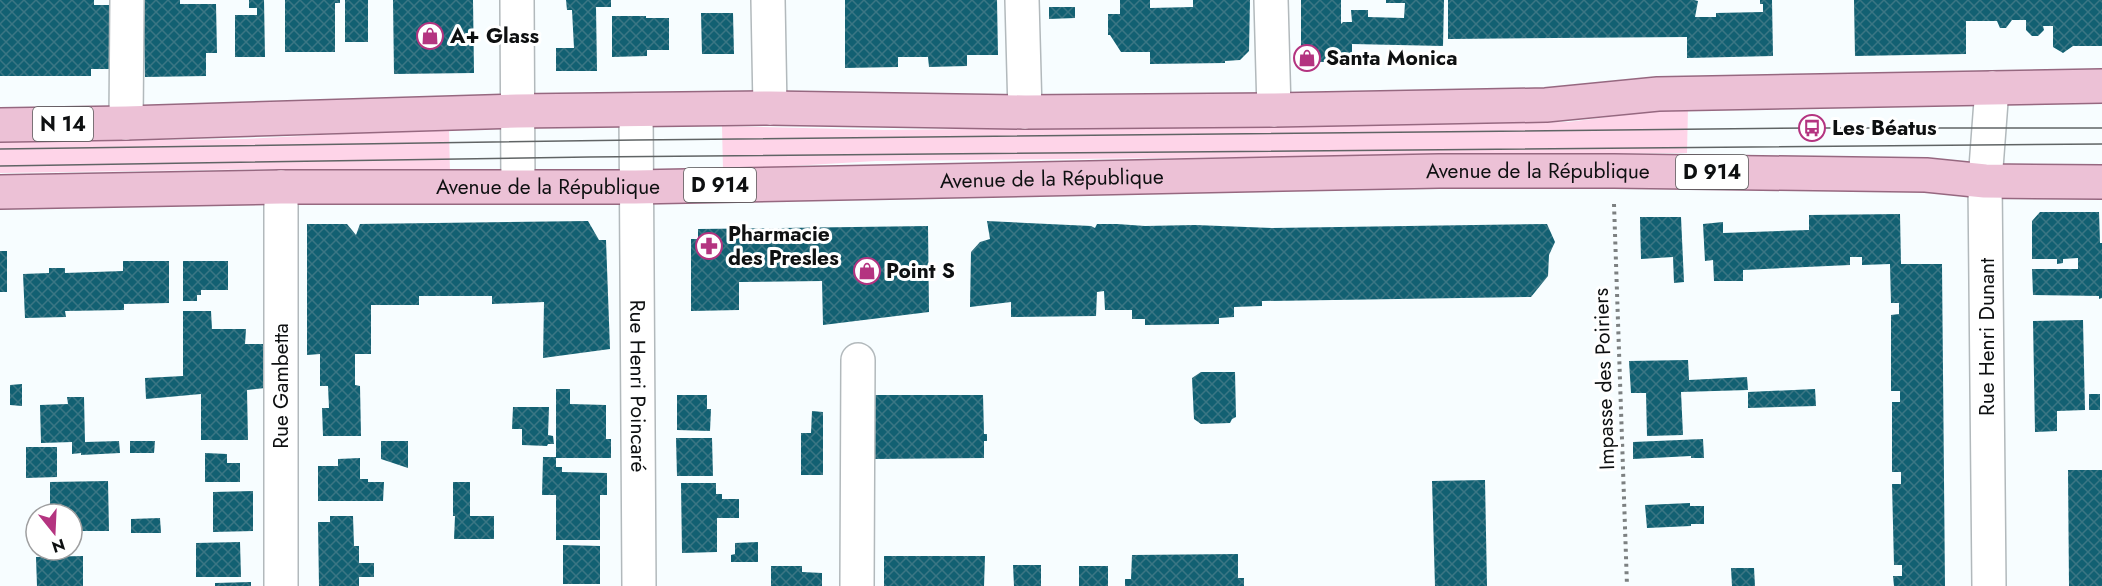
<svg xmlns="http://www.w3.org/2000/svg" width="2102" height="586" viewBox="0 0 2102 586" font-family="Jost,sans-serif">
  <defs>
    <pattern id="building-cross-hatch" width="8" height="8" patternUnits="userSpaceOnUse" patternTransform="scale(1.5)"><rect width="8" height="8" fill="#126072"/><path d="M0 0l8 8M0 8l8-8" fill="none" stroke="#3b7684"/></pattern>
  </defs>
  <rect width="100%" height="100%" fill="#f7fdff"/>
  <g fill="#fed4e8">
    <path d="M1688 107 1687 153 876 161 723 170 722 126 884 130 1568 122Z"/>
    <path d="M398 131H449L450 173 273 169 0 173V142L245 139Z"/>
  </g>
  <g fill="url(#building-cross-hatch)">
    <path d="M0 0H94V5H110V69H91V76H0Z"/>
    <path d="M143 0H180V4H216L217 53H206V76L145 77Z"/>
    <path d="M249 0H264L265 57H235V15H257V8H249Z"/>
    <path d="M285 0H340V3H335V52H285Z"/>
    <rect x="345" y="0" width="23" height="42"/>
    <path d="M393 0H473L474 73 394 74Z"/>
    <path d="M566 0H611V7H596L597 71H556V48H574L572 10H567Z"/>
    <path d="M845 0H997L998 55H967V66L929 67 928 57H898V67L845 68Z"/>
    <path d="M1120 0H1150V8L1193 7V0H1250L1249 51 1240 60 1225 61V63L1150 64V52H1121L1110 35H1108V14H1120Z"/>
    <path d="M1301 0H1341V24L1343 22H1352L1351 10H1368V17L1404 18 1405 3H1386V0H1444L1443 46 1352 44V62H1312L1301 51Z"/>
    <path d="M1448 0H1694L1698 1 1695 17H1716V13L1763 12V4H1760V0H1772L1773 56 1687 58V37L1448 39Z"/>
    <path d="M1854 0H2102V46H2073L2063 53 2053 47V26H2043L2044 30 2038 36H2032L2026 30V20H2012L2006 28H2000L1997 21H1966V54L1855 56Z"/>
    <path d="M1049 7H1075V18L1049 19Z"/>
    <path d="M701 13H733L734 54H702Z"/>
    <path d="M612 16H646V18H669V50H647V56L612 57Z"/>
    <path d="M2040 212H2099L2100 243H2102V298L2099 299V296L2033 295 2032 269H2078V258L2063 259V263L2057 264V259H2032V221Z"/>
    <path d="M1900 214 1901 264H1942L1945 586H1894L1893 576H1902V565H1894L1892 484H1901V472H1892V402H1900V391H1891V315L1899 314V303H1891L1890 264 1862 265V257H1850V265L1743 270V281H1714L1713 260 1705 261 1703 224 1723 222V233L1809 230V215Z"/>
    <path d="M1640 217H1681L1684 282 1674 283 1673 257 1641 259Z"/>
    <path d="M588 221 599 240H606L610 349 543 358 544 302 492 304V296H419V305H371V354H355V385L360 386 361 436H323L322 408H329L328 386H320V354L307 355V224H347L356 235 360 224Z"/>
    <path d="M987 221 1091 226 1095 228 1097 224H1117L1145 226 1195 225 1272 228 1547 224 1555 242 1549 255 1548 276 1531 297 1262 301V306L1234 307V317L1219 318V324L1145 325V319H1132V310H1105L1104 291 1097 292 1096 316 1011 317V302L970 307 971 252 980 242 990 239Z"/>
    <path d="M928 226 929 312 823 325 822 281 739 282V310L691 311V239H698V229Z"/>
    <rect x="0" y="251" width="7" height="41"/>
    <path d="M123 261H169V303L124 304V310L65 311 66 317 25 318 23 274 49 273V268H65V273L123 271Z"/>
    <path d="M183 261H228V290H201V295H197V301H183Z"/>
    <path d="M183 311H211L212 329H246L245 344H265V388L247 390 248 440H201V394L146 399 145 378 183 376Z"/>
    <path d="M2083 320 2085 410 2057 411V431L2035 432 2033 321Z"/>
    <path d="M1688 360 1689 380 1747 377 1748 390 1681 392 1683 435 1647 436 1646 393H1631L1629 361Z"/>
    <path d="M1201 372H1235L1236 417 1232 419 1230 423 1201 424 1194 419 1192 378Z"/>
    <path d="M22 384V406L10 405V385Z"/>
    <path d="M556 389H570V404L606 405V439H611V458H556Z"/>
    <path d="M1815 389 1816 406 1748 408V392Z"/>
    <rect x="2089" y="394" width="11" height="16"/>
    <path d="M677 395H707V409H711L710 431 677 430Z"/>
    <path d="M872 395H983L984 434H987V441H984V458L872 459Z"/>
    <path d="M67 397H84L85 442 119 441 120 453 81 455V453L72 454V442L41 443 40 405 68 404Z"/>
    <path d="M513 407H549L548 435 553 436 554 444H548L547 446 522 445V429H512Z"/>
    <path d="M812 411 823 412V475H801V433H811Z"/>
    <path d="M676 438H712L713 476H677Z"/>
    <path d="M1703 439 1704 458H1691V456L1633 459V442Z"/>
    <path d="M130 441H155L154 453H130Z"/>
    <path d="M381 441H408V468L381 459Z"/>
    <path d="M26 447H57V477L26 478Z"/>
    <path d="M205 453 227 454V463H240V482H205Z"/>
    <path d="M543 457H556V467H562V472L607 473V495H600V540H556V495H542Z"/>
    <path d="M360 458V479H368V482H384L383 501H318V466H338V459Z"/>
    <path d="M2068 470H2102V586H2069Z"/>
    <path d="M1485 480 1487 586H1435L1432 481Z"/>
    <path d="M108 481 109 531H72V514H42V507H50V482Z"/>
    <path d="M453 482H470V516H494V539H454L455 516H453Z"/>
    <path d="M681 483H716V494H722V499H739V518H717V552L682 553Z"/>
    <path d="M253 491V531L213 532V492Z"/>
    <path d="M1690 503V506H1704V524H1691V526L1647 528 1645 505Z"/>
    <path d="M330 516H353L354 546H359V563H374V577H359V586H319L318 522H330Z"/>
    <path d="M160 518 161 533H131V519Z"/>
    <path d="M240 542 241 577H196V543Z"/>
    <path d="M758 542V562H731V555L735 554V543Z"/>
    <path d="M563 545 600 546V584H563Z"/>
    <path d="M1238 554V578H1244V586H1125V579H1131L1132 555Z"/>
    <path d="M83 556V586H37L36 557Z"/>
    <path d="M884 556H985L984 586H884Z"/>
    <path d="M1013 565H1041V586H1014Z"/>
    <path d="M771 566H802V572L822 573V586H771Z"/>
    <rect x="1079" y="566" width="29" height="20"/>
    <path d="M1731 568H1754L1755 586H1732Z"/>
    <path d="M251 582V586H215V583Z"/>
  </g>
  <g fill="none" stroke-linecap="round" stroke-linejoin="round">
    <defs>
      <g id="minor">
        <path d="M517 0 518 186"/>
        <path d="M768 0 770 108"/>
        <path d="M1022 0 1025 112"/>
        <path d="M1271 0 1274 110"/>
        <path id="s1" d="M636 110 639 586"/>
        <path d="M126 123 127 0"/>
        <path d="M281 586V187"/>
        <path d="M857 586 858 360"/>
        <path d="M1989 586 1985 181 1992 88"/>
      </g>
      <g id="major">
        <path d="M0 125 126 123 517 111 770 108 1025 112 1274 110 1546 105 1658 94 2102 86"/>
        <path id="s2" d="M0 192 281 187H635L1439 171H1614L1926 175 1985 181 2102 182"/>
      </g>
    </defs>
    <use href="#minor" stroke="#b2b9bc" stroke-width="36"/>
    <use href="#major" stroke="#966880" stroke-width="36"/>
    <path stroke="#7c8081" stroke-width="4" stroke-dasharray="3 4.5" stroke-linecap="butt" d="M1614 204 1627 586"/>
    <use href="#minor" stroke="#fff" stroke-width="33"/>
    <use href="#major" stroke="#ecc1d6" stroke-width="33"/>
    <g stroke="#606465" stroke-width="1.5">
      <path d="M0 149 636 140 1812 128H2102"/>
      <path d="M0 166 589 157 2102 144"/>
    </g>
  </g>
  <defs>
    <symbol id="shop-ring" viewBox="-11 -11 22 22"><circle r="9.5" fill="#fff" stroke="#b43480" stroke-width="1.5"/><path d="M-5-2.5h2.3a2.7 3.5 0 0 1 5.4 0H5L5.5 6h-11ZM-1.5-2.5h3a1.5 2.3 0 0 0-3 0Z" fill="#b43480"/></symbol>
    <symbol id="bus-ring" viewBox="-11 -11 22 22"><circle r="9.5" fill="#fff" stroke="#b43480" stroke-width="1.5"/><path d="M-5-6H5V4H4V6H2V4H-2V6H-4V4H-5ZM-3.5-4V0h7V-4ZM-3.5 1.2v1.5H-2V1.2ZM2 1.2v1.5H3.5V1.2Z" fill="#b43480"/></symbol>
    <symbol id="pharmacy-ring" viewBox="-11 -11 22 22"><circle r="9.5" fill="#fff" stroke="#b43480" stroke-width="1.5"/><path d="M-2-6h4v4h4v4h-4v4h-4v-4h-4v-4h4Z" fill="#b43480"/></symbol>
  </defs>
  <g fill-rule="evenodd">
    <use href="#shop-ring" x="415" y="21" width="30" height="30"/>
    <use href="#shop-ring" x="1292" y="43" width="30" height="30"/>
    <use href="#bus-ring" x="1797" y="113" width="30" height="30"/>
    <use href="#pharmacy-ring" x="694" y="231" width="30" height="30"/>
    <use href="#shop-ring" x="852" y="256" width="30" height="30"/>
  </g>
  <g text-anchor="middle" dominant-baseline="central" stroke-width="6" stroke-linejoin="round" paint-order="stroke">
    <g fill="#fff" stroke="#565858" stroke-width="1.5">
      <rect x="33" y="107" width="60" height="34" rx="4.5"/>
      <rect x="1676" y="155" width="72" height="34" rx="4.5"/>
      <rect x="684" y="168" width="72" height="34" rx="4.5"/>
    </g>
    <g font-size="20" font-weight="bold" fill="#0e1011">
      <text x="63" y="124">N 14</text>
      <text x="1712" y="172">D 914</text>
      <text x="720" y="185">D 914</text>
    </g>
    <g font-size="21" font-weight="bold" fill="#0e1011" stroke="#fff" text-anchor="start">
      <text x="450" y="36">A+ Glass</text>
      <text x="1326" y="58">Santa Monica</text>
      <text x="1832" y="128">Les Béatus</text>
      <text x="728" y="234">Pharmacie<tspan x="728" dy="24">des Presles</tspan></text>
      <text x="886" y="271">Point S</text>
    </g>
    <g font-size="21" fill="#0e1011" stroke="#fff">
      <text stroke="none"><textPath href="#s2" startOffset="1538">Avenue de la République</textPath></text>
      <text stroke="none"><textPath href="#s2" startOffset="1052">Avenue de la République</textPath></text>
      <text stroke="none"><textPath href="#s2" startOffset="548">Avenue de la République</textPath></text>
      <text transform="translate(1987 337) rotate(-90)">Rue Henri Dunant</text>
      <text transform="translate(1604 379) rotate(-92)">Impasse des Poiriers</text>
      <text transform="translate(281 386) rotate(-90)">Rue Gambetta</text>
      <text stroke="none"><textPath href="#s1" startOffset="276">Rue Henri Poincaré</textPath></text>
    </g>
  </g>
  <g transform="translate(54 532) rotate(162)"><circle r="28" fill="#ffffff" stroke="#9f9fa0" stroke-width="1.5"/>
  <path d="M0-4.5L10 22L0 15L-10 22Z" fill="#b43480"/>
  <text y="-9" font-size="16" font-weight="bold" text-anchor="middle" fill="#0e1011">N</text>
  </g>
</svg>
